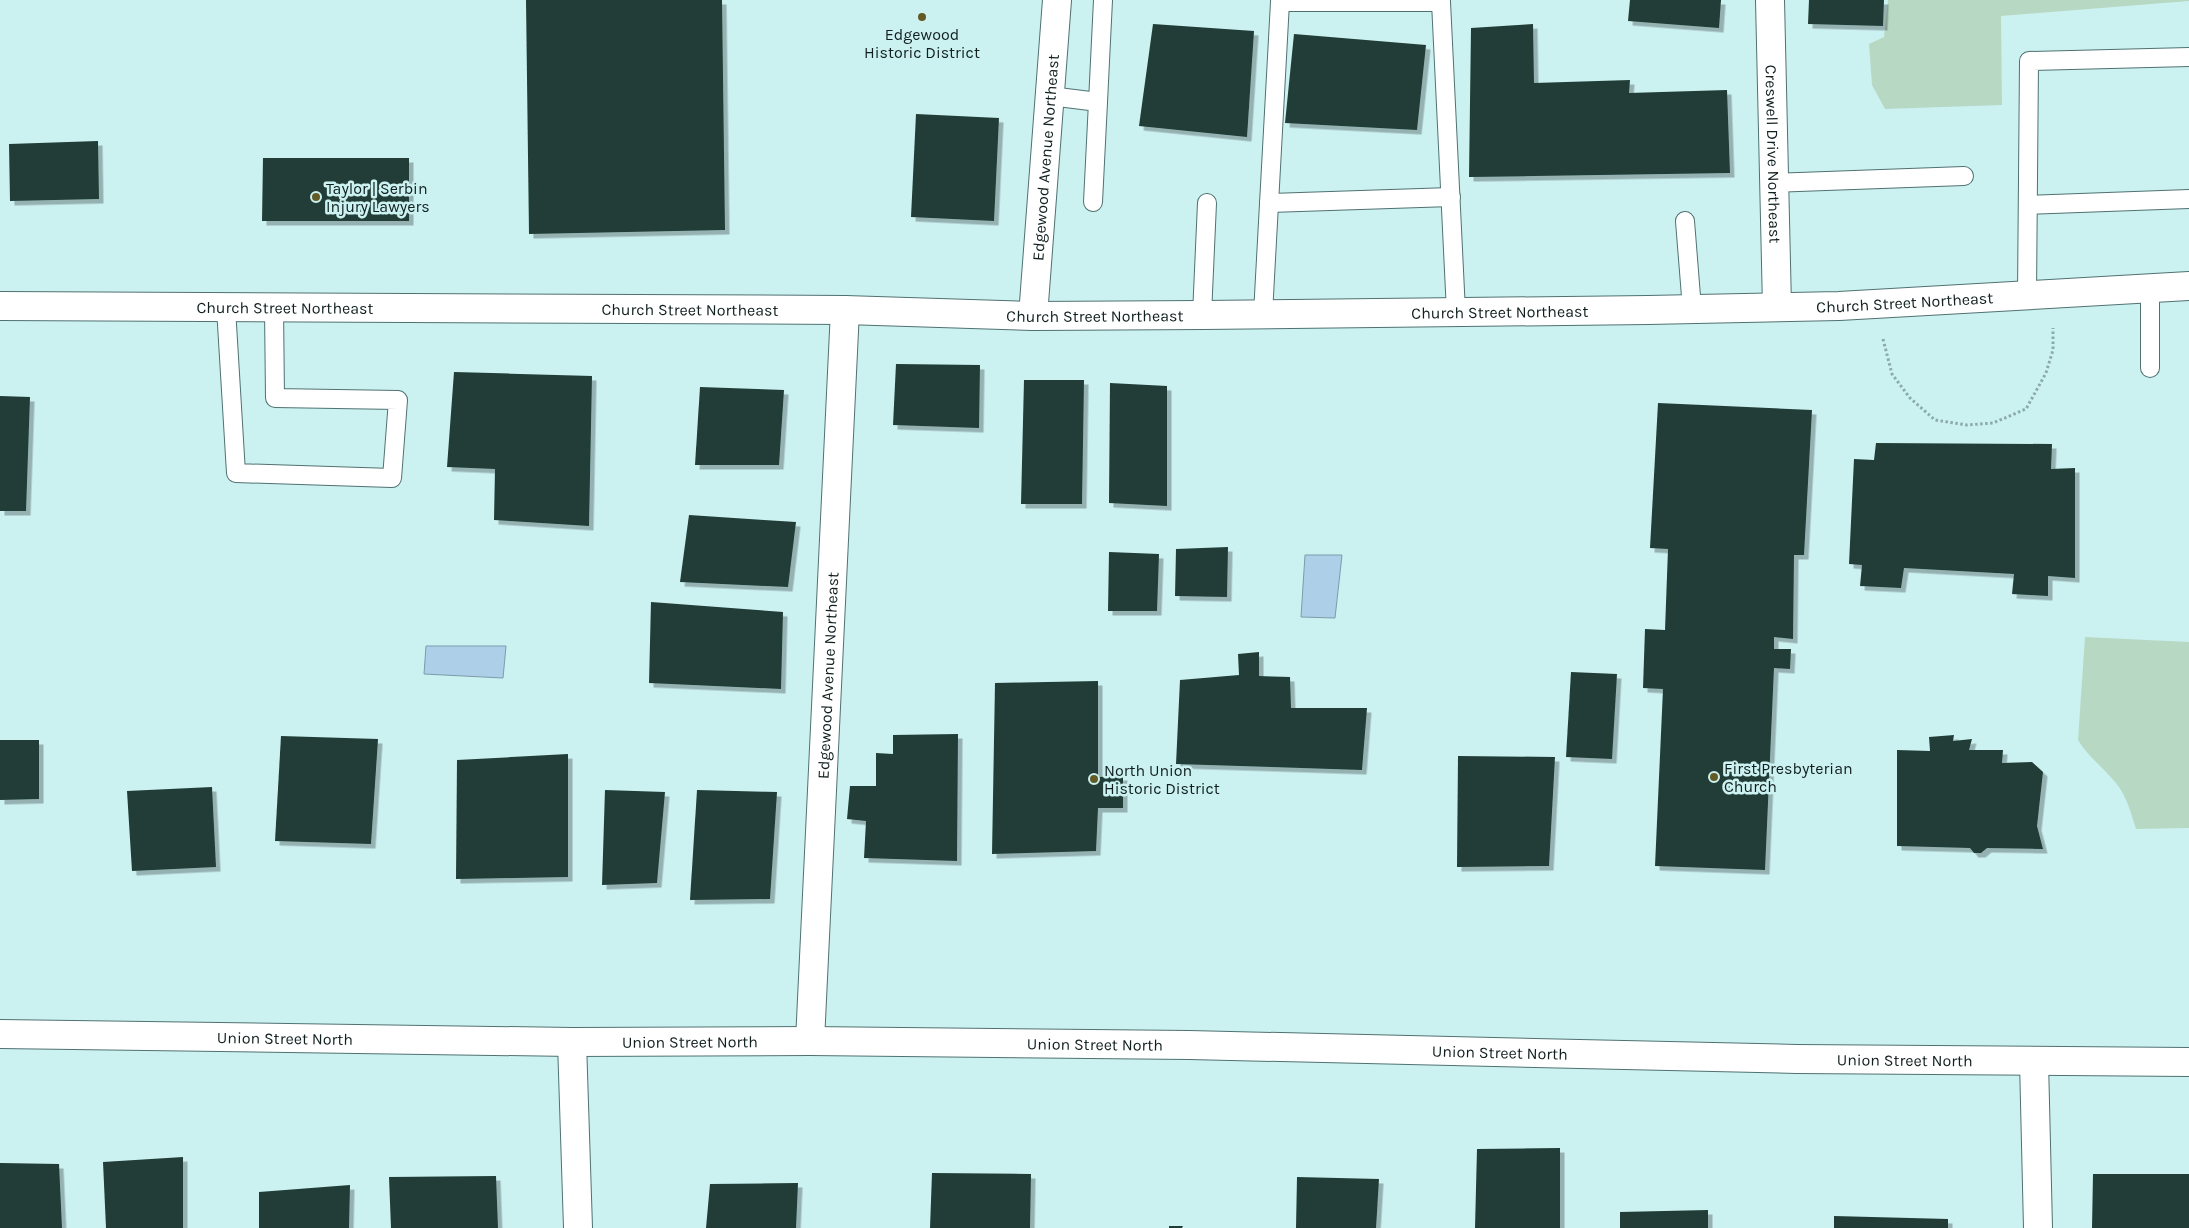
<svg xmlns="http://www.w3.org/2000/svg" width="2189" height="1228" viewBox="0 0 2189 1228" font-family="Karla,sans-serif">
  <defs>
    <filter id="shadow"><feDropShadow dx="4.5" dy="4.5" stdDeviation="0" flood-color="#0004"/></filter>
  </defs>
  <rect width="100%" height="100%" fill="#ccf1f1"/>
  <g fill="#b7d9c4">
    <path d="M1888 0H2189V1L2001 16 2002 105 1885 109 1872 85 1869 44 1884 37Z"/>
    <path d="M2085 637 2189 642V828L2136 829C2131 813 2126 794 2115 782 2103 767 2088 757 2078 740Z"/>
  </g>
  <g fill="#add0e8" stroke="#7e9bac">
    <path d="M1305 555H1342L1335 618 1301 617Z"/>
    <path d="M426 646H506L503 678 424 674Z"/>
  </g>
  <g fill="#203e37" filter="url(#shadow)">
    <path d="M526 0H722L725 230 529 234Z"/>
    <path d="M1630 0H1721L1719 28 1628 21Z"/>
    <path d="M1809 0H1884L1883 26 1808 24Z"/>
    <path d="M1153 24 1254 31 1247 137 1139 126Z"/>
    <path d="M1533 24 1534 83 1630 80 1629 93 1727 90 1730 173 1469 177 1471 28Z"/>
    <path d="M1294 34 1426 45 1417 130 1285 123Z"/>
    <path d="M916 114 999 118 994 221 911 217Z"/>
    <path d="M98 141 99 199 10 201 9 144Z"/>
    <path d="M263 158H409V221H262Z"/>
    <path d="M896 364 980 365 979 428 893 425Z"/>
    <path d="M454 372 592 376 589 526 494 520 495 469 447 467Z"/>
    <path d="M1024 380H1084L1082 504H1021Z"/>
    <path d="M1110 383 1167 386V506L1109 503Z"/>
    <path d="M700 387 784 390 779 465H695Z"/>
    <path d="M0 396 30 397 26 511H0Z"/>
    <path d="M1658 403 1812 410 1804 555H1794L1793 639 1774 637V649H1791L1790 669 1774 668 1765 870 1655 866 1663 689 1643 688 1645 629 1665 630 1668 549 1650 548Z"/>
    <path d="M1876 443 2052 444 2051 469 2075 468V578L2048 576V596L2012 594 2014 574 1904 568 1901 588 1860 586 1862 565 1849 564 1854 459 1874 460Z"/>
    <path d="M689 515 796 522 788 587 680 582Z"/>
    <path d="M1228 547 1227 597 1175 596 1176 549Z"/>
    <path d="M1109 552 1159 554 1157 611H1108Z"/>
    <path d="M651 602 783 612 781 689 649 683Z"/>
    <path d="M1259 652V676L1290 677 1291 708H1367L1362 770 1176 764 1180 680 1239 675 1238 654Z"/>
    <path d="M1571 672 1617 674 1612 759 1566 757Z"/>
    <path d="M1098 681V777L1123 776V808H1098L1096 851 992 854 995 683Z"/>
    <path d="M958 734 957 861 864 858 866 821 847 819 850 786H876V753L893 754V735Z"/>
    <path d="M1954 735 1953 741 1972 739 1969 750H2003L2002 763 2032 762 2043 772 2037 826 2043 849 1987 848 1981 853H1974L1970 848 1897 846V750L1930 751 1929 737Z"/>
    <path d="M281 736 378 739 371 844 275 841Z"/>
    <path d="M0 740H39V799L0 800Z"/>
    <path d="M568 754V877L456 879 457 760Z"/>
    <path d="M1458 756 1555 757 1549 866 1457 867Z"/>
    <path d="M212 787 216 867 132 871 127 791Z"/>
    <path d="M605 790 665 792 657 883 602 885Z"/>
    <path d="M697 790 777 792 770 899 690 900Z"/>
    <path d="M1560 1148V1228H1475L1477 1149Z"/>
    <path d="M183 1157V1228H106L103 1162Z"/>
    <path d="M0 1163 59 1164 62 1228H0Z"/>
    <path d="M932 1173 1031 1174 1030 1228H930Z"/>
    <path d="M2093 1174H2189V1228H2092Z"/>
    <path d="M496 1176 498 1228H391L389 1177Z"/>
    <path d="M1297 1177 1379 1179 1376 1228H1296Z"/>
    <path d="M798 1183 796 1228H706L710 1184Z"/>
    <path d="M350 1185 349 1228H259V1192Z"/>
    <path d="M1708 1210V1228H1620V1212Z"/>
    <path d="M1834 1216 1948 1219V1228H1834Z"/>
    <path d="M1169 1226H1183L1182 1228H1169Z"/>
  </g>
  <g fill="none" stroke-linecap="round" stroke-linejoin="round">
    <defs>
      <g id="service">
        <path d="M1050 96 1098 102 1093 202"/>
        <path d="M1098 102 1103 0"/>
        <path d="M1773 183 1964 176"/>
        <path d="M1269 203 1451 197"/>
        <path d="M2028 205 2189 199"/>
        <path d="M1685 221 1692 309"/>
        <path d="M2027 295 2029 61 2189 57"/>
        <path d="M226 308 236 473 392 478 398 400 275 398 274 308"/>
        <path d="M1263 314 1280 2H1441L1456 312"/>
        <path d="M1202 315 1207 203"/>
        <path d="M2150 368V288"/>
      </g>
      <g id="minor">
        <path id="s1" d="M1770 0 1777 307"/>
        <path id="s2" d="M1033 316 1057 0"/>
        <path id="s3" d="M810 1041 845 310"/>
        <path d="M572 1042 578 1228"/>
        <path d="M2034 1061 2038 1228"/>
      </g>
      <g id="tertiary">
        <path id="s4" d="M0 1034 572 1042 810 1041 1189 1045 1797 1059 2189 1062"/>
      </g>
      <g id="secondary">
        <path id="s5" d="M0 306 845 310 1033 316 1202 315 1648 310 1839 306 2189 286"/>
      </g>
    </defs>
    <use href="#service" stroke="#507172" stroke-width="20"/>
    <use href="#minor" stroke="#507172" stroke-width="30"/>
    <use href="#tertiary" stroke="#507172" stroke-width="30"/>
    <use href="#secondary" stroke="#507172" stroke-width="30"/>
    <path stroke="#8daaaa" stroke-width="3" stroke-dasharray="2.5 2.5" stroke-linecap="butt" d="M1883 339 1892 374 1910 398 1935 420 1967 425 1993 423 2026 409 2046 373 2053 350V328"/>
    <use href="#service" stroke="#fff" stroke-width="18"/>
    <use href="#minor" stroke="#fff" stroke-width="28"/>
    <use href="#tertiary" stroke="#fff" stroke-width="28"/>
    <use href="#secondary" stroke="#fff" stroke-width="28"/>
  </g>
  <g fill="#645a26" stroke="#ccf1f1" stroke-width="2">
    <circle cx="922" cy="17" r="5"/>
    <circle cx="316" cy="197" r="5"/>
    <circle cx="1714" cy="777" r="5"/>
    <circle cx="1094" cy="779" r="5"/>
  </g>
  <g text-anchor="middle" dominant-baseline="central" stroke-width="5" stroke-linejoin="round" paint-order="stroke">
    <g font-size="16" fill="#111f1f" stroke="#ccf1f1" text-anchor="start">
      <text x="922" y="34" text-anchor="middle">Edgewood<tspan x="922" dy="18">Historic District</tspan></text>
      <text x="326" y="188">Taylor | Serbin<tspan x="326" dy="18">Injury Lawyers</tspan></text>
      <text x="1724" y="768">First Presbyterian<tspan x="1724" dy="18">Church</tspan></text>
      <text x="1104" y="770">North Union<tspan x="1104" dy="18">Historic District</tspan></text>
    </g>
    <g font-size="16" fill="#111f1f" stroke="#ccf1f1">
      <text stroke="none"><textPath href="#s1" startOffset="154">Creswell Drive Northeast</textPath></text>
      <text stroke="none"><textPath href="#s2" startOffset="159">Edgewood Avenue Northeast</textPath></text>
      <text stroke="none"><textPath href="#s5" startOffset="1905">Church Street Northeast</textPath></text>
      <text stroke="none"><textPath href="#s5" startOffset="285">Church Street Northeast</textPath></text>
      <text stroke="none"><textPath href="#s5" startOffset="690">Church Street Northeast</textPath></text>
      <text stroke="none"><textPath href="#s5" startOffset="1500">Church Street Northeast</textPath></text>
      <text stroke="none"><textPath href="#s5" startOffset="1095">Church Street Northeast</textPath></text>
      <text stroke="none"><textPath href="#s3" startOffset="366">Edgewood Avenue Northeast</textPath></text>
      <text stroke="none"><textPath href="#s4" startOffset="285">Union Street North</textPath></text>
      <text stroke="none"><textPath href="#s4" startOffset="690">Union Street North</textPath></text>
      <text stroke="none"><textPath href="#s4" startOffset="1095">Union Street North</textPath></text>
      <text stroke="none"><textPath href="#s4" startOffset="1500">Union Street North</textPath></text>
      <text stroke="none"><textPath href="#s4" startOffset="1905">Union Street North</textPath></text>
    </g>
  </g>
</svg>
